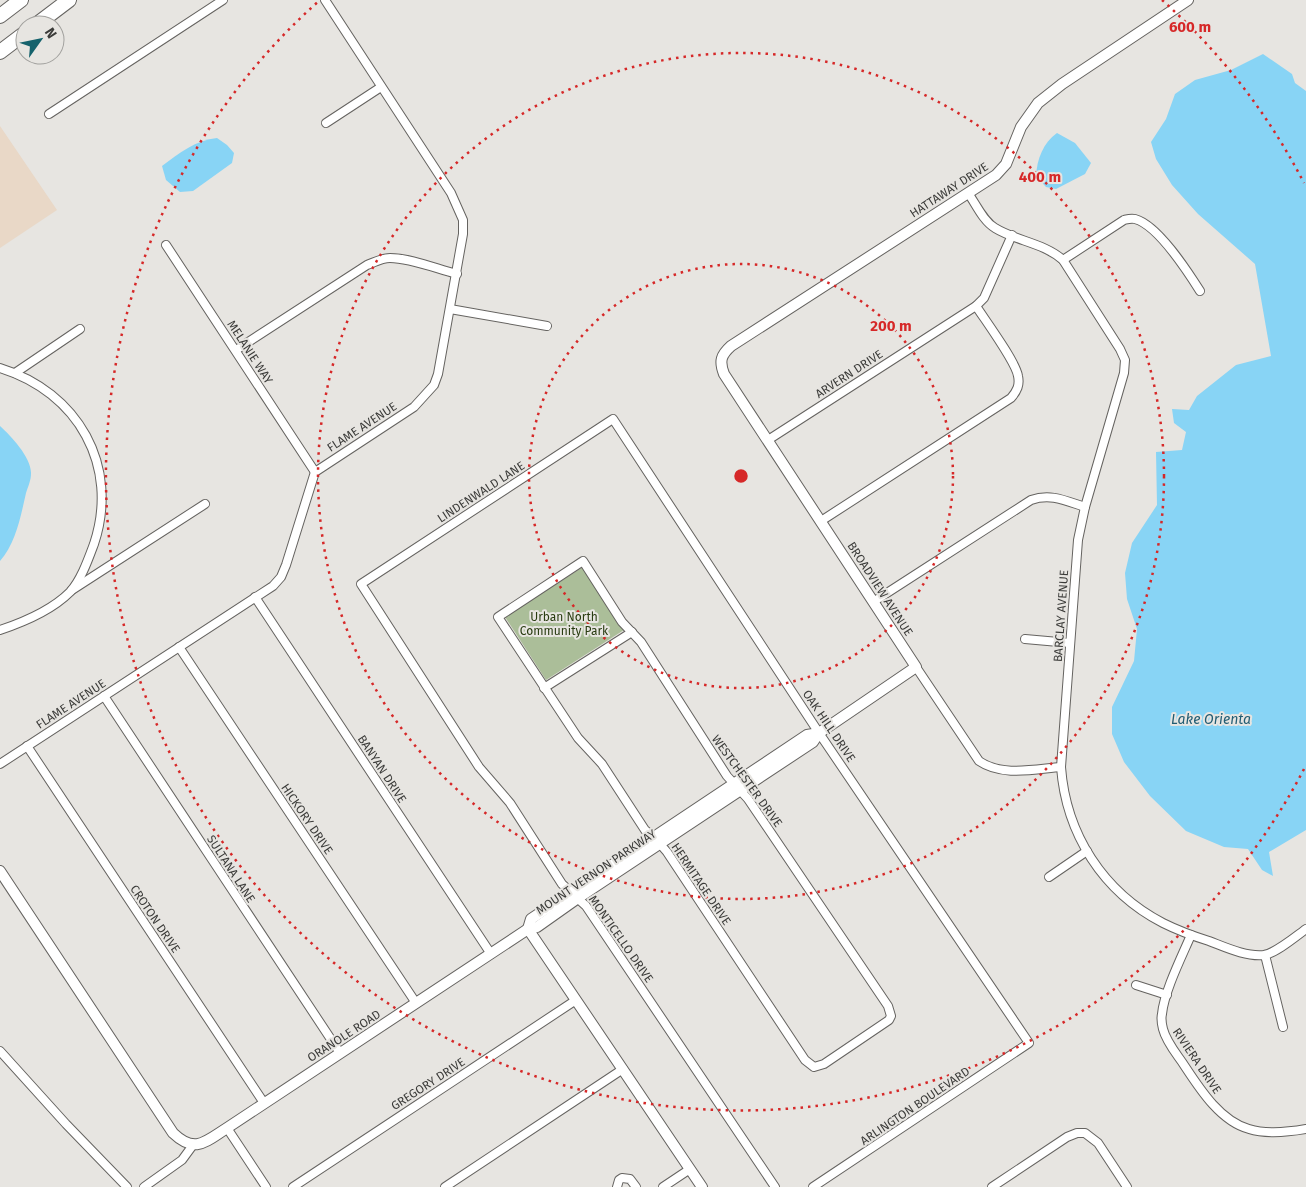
<svg xmlns="http://www.w3.org/2000/svg" width="1306" height="1187" viewBox="0 0 1306 1187" font-family="'Fira Sans',sans-serif">
  <rect width="100%" height="100%" fill="#e7e5e1"/>
  <path fill="#e9d8c7" d="M0 126 57 210 0 248Z"/>
  <path fill="#abbe99" d="M583 567 624 630 546 680 505 617Z"/>
  <g fill="#88d4f5">
    <path d="M1263 54 1292 74 1295 83 1306 91V830L1269 852 1273 876 1262 870 1248 849 1224 847 1186 831 1150 796 1124 762 1112 734V707L1134 661 1137 629 1127 599 1125 573 1132 543 1157 505 1156 452 1182 450 1186 432 1174 423 1172 409 1189 410 1197 396 1236 365 1271 356 1255 264 1198 214 1172 185 1156 159 1151 142 1166 119 1175 94 1195 80 1231 70Z"/>
    <path d="M1057 133 1075 143 1091 163 1085 174 1056 189 1046 187 1036 176C1037 159 1043 143 1057 133Z"/>
    <path d="M217 138 227 145 234 153 232 163 193 191 180 192 166 180 162 166C179 153 196 140 217 138Z"/>
    <path d="M0 426C11 436 32 458 31 474 31 480 28 487 26 493 21 515 16 543 0 561Z"/>
  </g>
  <g fill="none" stroke-linecap="round" stroke-linejoin="round">
    <defs>
      <g id="street">
        <path d="M49 114 223 0"/>
        <path d="M326 123 381 87"/>
        <path d="M968 193C976 204 983 221 995 228 1016 241 1044 243 1063 260L1120 349 1125 360 1124 373 1085 507 1078 540 1061 767C1066 834 1103 892 1163 923 1177 930 1193 936 1209 941 1225 947 1246 957 1264 955 1276 953 1295 937 1306 929"/>
        <path d="M166 245 315 472"/>
        <path d="M1063 260 1124 220C1128 219 1131 218 1135 219 1158 225 1188 272 1200 291"/>
        <path d="M450 309 547 326"/>
        <path d="M236 350 367 265C375 262 382 258 390 258 411 258 437 269 457 274"/>
        <path d="M0 368C78 392 120 466 94 544 88 560 81 580 70 592 52 610 24 622 0 630"/>
        <path d="M15 373 80 329"/>
        <path d="M768 440 976 306 984 298 1012 235"/>
        <path d="M821 521 1011 398C1017 391 1020 385 1018 376 1016 362 985 320 976 306"/>
        <path d="M583 561 622 622 641 642 727 776 748 799 888 1006 891 1016 889 1020 824 1064 814 1067 805 1060 667 852 654 837 645 830 602 764 578 738 498 617Z"/>
        <path d="M72 590 205 504"/>
        <path d="M255 597 491 954"/>
        <path d="M873 602 1031 500C1051 493 1066 501 1085 507"/>
        <path d="M1025 639 1070 643"/>
        <path d="M179 647 416 1003"/>
        <path d="M916 667 979 761C1002 777 1035 769 1061 767"/>
        <path d="M544 688 632 632"/>
        <path d="M104 696 340 1053"/>
        <path d="M27 746 264 1103"/>
        <path d="M0 764 273 586 281 577 286 565 315 472 414 407 434 385 438 374 463 234V220L451 193 325 0"/>
        <path d="M1049 877 1087 851"/>
        <path d="M1191 935C1182 956 1164 992 1162 1014 1161 1018 1162 1025 1163 1029 1166 1041 1175 1052 1182 1062 1198 1086 1219 1121 1249 1129 1265 1134 1289 1132 1306 1129"/>
        <path d="M1265 955 1283 1027"/>
        <path d="M1136 985 1167 995"/>
        <path d="M0 1051 66 1124 127 1187"/>
        <path d="M227 1128 266 1187"/>
        <path d="M144 1187 182 1160 193 1145"/>
        <path d="M293 1187 576 1000"/>
        <path d="M445 1187 623 1069"/>
        <path d="M617 1187 619 1180 622 1178 630 1179 636 1187"/>
        <path d="M663 1187 690 1169"/>
        <path d="M775 1187 586 906 562 884 510 803 479 767 361 584 613 419 819 733 1029 1043 813 1187"/>
        <path d="M992 1187 1067 1137 1077 1133H1085L1098 1143 1127 1187"/>
      </g>
      <g id="secondary">
        <path d="M0 871 173 1133C195 1154 205 1142 227 1128L528 929 537 927 578 898 813 742 819 733"/>
        <path d="M528 929 531 919 807 735 819 733 916 667 724 374C719 361 721 355 731 346L996 175 1006 164 1021 127 1038 103 1062 84 1188 0"/>
        <path d="M528 929 702 1187"/>
      </g>
      <g id="highway">
        <path d="M0 16 21 0"/>
        <path d="M36 25 69 0"/>
        <path d="M0 52 25 33"/>
      </g>
    </defs>
    <use href="#street" stroke="#656360" stroke-width="10"/>
    <use href="#secondary" stroke="#656360" stroke-width="12"/>
    <use href="#highway" stroke="#656360" stroke-width="16"/>
    <use href="#street" stroke="#fff" stroke-width="8"/>
    <use href="#secondary" stroke="#fff" stroke-width="10"/>
    <use href="#highway" stroke="#fff" stroke-width="14"/>
  </g>
  <g fill="none" stroke="#d62828" stroke-width="2.5" stroke-dasharray="2.5 5">
    <circle cx="741" cy="476" r="212"/>
    <circle cx="741" cy="476" r="423"/>
    <path d="M1304 769A635 635 0 1 1 320 0M1162 0A635 635 0 0 1 1304 183"/>
  </g>
  <g text-anchor="middle" dominant-baseline="central" stroke-width="4" stroke-linejoin="round" paint-order="stroke">
    <g font-size="12" fill="#3b3b39" stroke="#e7e5e1">
      <text transform="translate(949 190) rotate(-33)">HATTAWAY DRIVE</text>
      <text transform="translate(250 352) rotate(57)">MELANIE WAY</text>
      <text transform="translate(849 374) rotate(-33)">ARVERN DRIVE</text>
      <text transform="translate(362 427) rotate(-33)">FLAME AVENUE</text>
      <text transform="translate(481 492) rotate(-33)">LINDENWALD LANE</text>
      <text transform="translate(880 589) rotate(57)">BROADVIEW AVENUE</text>
      <text transform="translate(1061 616) rotate(-86)">BARCLAY AVENUE</text>
      <text transform="translate(71 704) rotate(-33)">FLAME AVENUE</text>
      <text transform="translate(829 726) rotate(56)">OAK HILL DRIVE</text>
      <text transform="translate(382 769) rotate(57)">BANYAN DRIVE</text>
      <text transform="translate(747 781) rotate(54)">WESTCHESTER DRIVE</text>
      <text transform="translate(307 819) rotate(56)">HICKORY DRIVE</text>
      <text transform="translate(231 869) rotate(57)">SULTANA LANE</text>
      <text transform="translate(596 872) rotate(-34)">MOUNT VERNON PARKWAY</text>
      <text transform="translate(701 884) rotate(56)">HERMITAGE DRIVE</text>
      <text transform="translate(155 919) rotate(56)">CROTON DRIVE</text>
      <text transform="translate(621 939) rotate(55)">MONTICELLO DRIVE</text>
      <text transform="translate(344 1036) rotate(-33)">ORANOLE ROAD</text>
      <text transform="translate(1197 1061) rotate(56)">RIVIERA DRIVE</text>
      <text transform="translate(428 1084) rotate(-33)">GREGORY DRIVE</text>
      <text transform="translate(915 1106) rotate(-34)">ARLINGTON BOULEVARD</text>
    </g>
    <g font-size="12" fill="#293c11" stroke="#e7e5e1">
      <text x="564" y="617">Urban North<tspan x="564" dy="14">Community Park</tspan></text>
    </g>
    <g font-size="14" font-style="italic" fill="#215c73" stroke="#e7e5e1">
      <text x="1211" y="719">Lake Orienta</text>
    </g>
  </g>
  <circle cx="741" cy="476" r="8" fill="#d62828" stroke="#e7e5e1" stroke-width="2.5"/>
  <g font-size="15" text-anchor="middle" font-weight="bold" fill="#d62828" stroke="#e7e5e1" stroke-width="4" stroke-linejoin="round" paint-order="stroke">
    <text x="1190" y="32">600 m</text>
    <text x="1040" y="182">400 m</text>
    <text x="891" y="331">200 m</text>
  </g>
  <g transform="translate(40 40) rotate(57)"><circle r="24" fill="#e7e5e1" stroke="#a2a19e"/>
  <path d="M0-4L9 19L0 12L-9 19Z" fill="#15626c"/>
  <text y="-8" font-size="14" font-weight="bold" text-anchor="middle" fill="#3b3b39">N</text>
  </g>
</svg>
